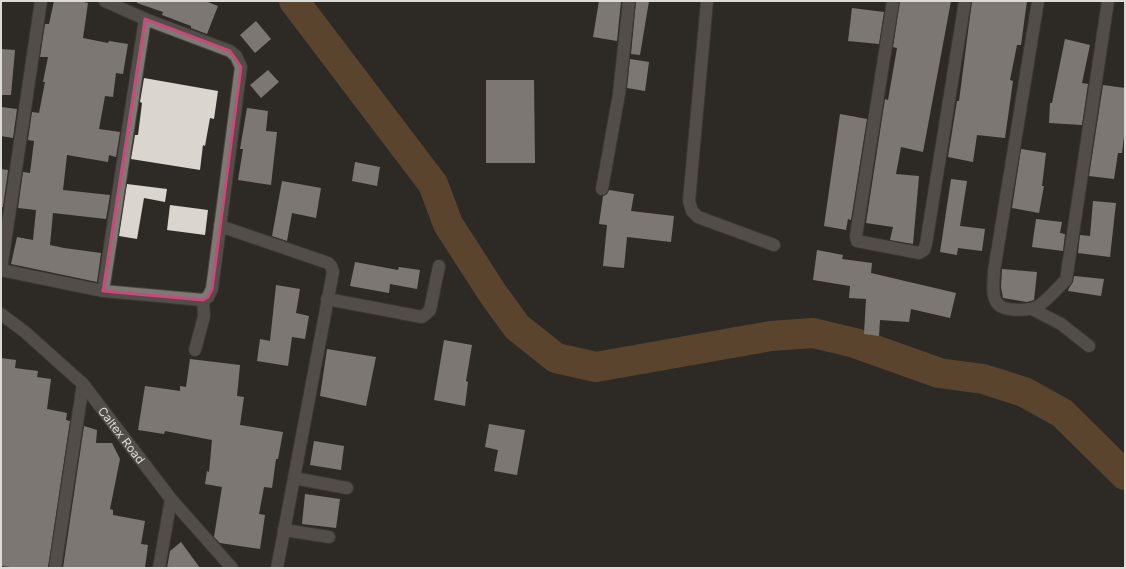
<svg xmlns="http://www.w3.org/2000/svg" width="1126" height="569" viewBox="0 0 1126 569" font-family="Inter,sans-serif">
  <rect width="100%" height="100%" fill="#2e2a26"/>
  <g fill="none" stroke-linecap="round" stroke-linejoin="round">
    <path stroke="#916535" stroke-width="30" d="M294 1 433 184 448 224 493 294 517 327 556 358 596 367 771 336 813 333 855 343 939 373 983 379 1024 392 1062 413 1125 475"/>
  </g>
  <g fill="#dbd5d0">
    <path d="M54 1H79L88 3 83 38 108 43 109 41 128 44 123 74 116 73 113 97 105 96 99 129 120 132 116 157 109 155 108 162 67 155 63 190 110 195 106 219 53 213 50 245 64 248 101 253 97 282 11 264 17 237 33 240 36 210 18 208 23 172 30 173 34 141 28 140 32 112 39 113 45 82H43L48 57H40L45 24H49Z"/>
    <path d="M138 1H205L218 6 207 34 191 28V26L162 15 163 12 137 3Z"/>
    <path d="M599 1H621L617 41 593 37Z"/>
    <path d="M636 1H649L640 55 631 54Z"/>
    <path d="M900 1H951L923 152 901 147 896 174 919 176 913 244 890 240 893 227 866 223 885 99 888 100 897 48 893 47Z"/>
    <path d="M972 1H1027L1021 45H1017L1010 80 1013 81 1005 138 977 135 973 162 948 157 957 101H959Z"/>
    <path d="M852 8 884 12 879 44 848 41Z"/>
    <path d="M256 21 271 39 255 53 240 35Z"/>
    <path d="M1065 39 1090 45 1082 83 1088 84 1082 125 1049 123 1050 103H1052Z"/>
    <path d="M1 49 15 50 11 95H1Z"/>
    <path d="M630 59 649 62 645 91 627 88Z"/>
    <path d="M268 70 279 82 261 98 250 85Z"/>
    <path d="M144 78 218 91 214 119 210 118 205 146 203 145 200 170 131 159 135 135H138L142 103 140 102Z"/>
    <path d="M486 80H534L535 163H486Z"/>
    <path d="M1103 85 1125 88V127L1122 153H1118L1114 179 1089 176Z"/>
    <path d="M1 107 17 109 13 138 1 136Z"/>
    <path d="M247 108 268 111 266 131 277 132 271 185 238 180 243 149H240Z"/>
    <path d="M840 114 867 119 851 220 848 219 846 230 824 226Z"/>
    <path d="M1021 149 1046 153 1042 186H1044L1039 213 1012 208Z"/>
    <path d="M355 162 380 167 377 186 352 181Z"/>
    <path d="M1 169 8 170 3 207H1Z"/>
    <path d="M951 179 967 181 960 226 985 229 982 251 958 248 957 255 940 252Z"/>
    <path d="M282 181 321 188 316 218 292 213 287 241 272 236Z"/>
    <path d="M127 184 167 189 165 202 144 198 137 239 119 236Z"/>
    <path d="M609 190 634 194 631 211 674 216 671 242 627 237 624 268 603 266 607 225 599 224 603 196 607 194Z"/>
    <path d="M1093 201 1116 203 1110 257 1078 253 1080 235 1090 236Z"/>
    <path d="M170 205 208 210 205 235 167 230Z"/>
    <path d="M1036 219 1062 222 1060 233 1065 234 1063 251 1032 247Z"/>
    <path d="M817 250 843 255 842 259 872 263 871 273 956 293 950 318 911 309 909 322 880 320 879 336 864 334 866 299 849 298 850 286 813 280Z"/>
    <path d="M355 262 398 270 399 267 420 270 417 289 390 284 389 293 350 286Z"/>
    <path d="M1002 269 1037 272 1034 300 1027 302 1003 298 1001 287Z"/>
    <path d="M1074 276 1104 279 1101 296 1068 291 1069 288 1073 282Z"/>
    <path d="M276 285 300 289 296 313 309 316 305 339 292 337 288 366 257 361 260 339 270 341Z"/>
    <path d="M444 340 472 345 466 381 468 382 465 406 434 400Z"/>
    <path d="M327 349 376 357 366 406 320 396Z"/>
    <path d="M1 358 16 360 15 368 38 371 37 377 51 379 47 409 67 413 66 420 70 421 48 568H19L1 566Z"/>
    <path d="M190 359 240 365 237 396 244 397 240 425 283 432 278 459H276L272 488 264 487 259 514 265 515 260 549 220 543 214 537 222 487 205 484 207 471 209 472 212 440 165 431 164 434 138 430 145 386 180 391V386L186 387Z"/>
    <path d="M489 424 525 430 517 475 494 471 498 450 485 447Z"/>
    <path d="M84 426 97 430 96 443H112L120 459 110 509 113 510V515L145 521 141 544 148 545 145 568H63Z"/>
    <path d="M314 441 344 446 341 470 310 465Z"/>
    <path d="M305 494 340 499 336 528 302 524Z"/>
    <path d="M181 542 200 568H167L170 551Z"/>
  </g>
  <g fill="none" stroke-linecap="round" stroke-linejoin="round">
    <defs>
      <g id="minor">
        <path d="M707 1 689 201 692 211 698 217 774 245"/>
        <path d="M893 1 856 236 857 241 919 253 924 250 926 244 965 1"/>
        <path d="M1038 1 994 271C994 280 991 295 997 303 1003 312 1030 311 1038 306 1048 300 1057 288 1066 280L1108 1"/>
        <path d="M602 189 619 94 629 1"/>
        <path d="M220 226 328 263 331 266 333 272 277 568"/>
        <path d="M1 270 103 291 203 300 208 297 212 289 241 67 236 56 230 51 145 19 105 1"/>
        <path d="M1 270 41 1"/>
        <path d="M103 291 145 19"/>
        <path d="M327 299 422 317 426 314 430 310 439 266"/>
        <path d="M1032 309 1061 324 1089 346"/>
        <path id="s1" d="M1 314 25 332 83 384 171 499 232 568"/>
        <path d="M195 350 204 316 203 300"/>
        <path d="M294 478 347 488"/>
        <path d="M284 530 329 537"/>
        <path d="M55 568 83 384"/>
        <path d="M159 568 171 499"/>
      </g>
    </defs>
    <use href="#minor" stroke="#4a4743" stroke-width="14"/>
    <use href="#minor" stroke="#7e7974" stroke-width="12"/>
  </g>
  <path d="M0 0H1126V569H0ZM145 19 230 51 241 67 212 289 208 297 203 300 103 291Z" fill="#2e2a26" fill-opacity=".55" fill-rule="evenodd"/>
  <path fill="none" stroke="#c9497a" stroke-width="3" stroke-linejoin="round" d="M145 19 230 51 241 67 212 289 208 297 203 300 103 291Z"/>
  <g text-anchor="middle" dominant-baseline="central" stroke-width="4" stroke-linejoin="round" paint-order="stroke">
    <g font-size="12" fill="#dddbd8" stroke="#24201c">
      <text stroke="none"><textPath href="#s1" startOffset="172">Caltex Road</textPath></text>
    </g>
  </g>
  <rect width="1126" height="569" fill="none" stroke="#dddbd8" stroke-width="4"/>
</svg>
